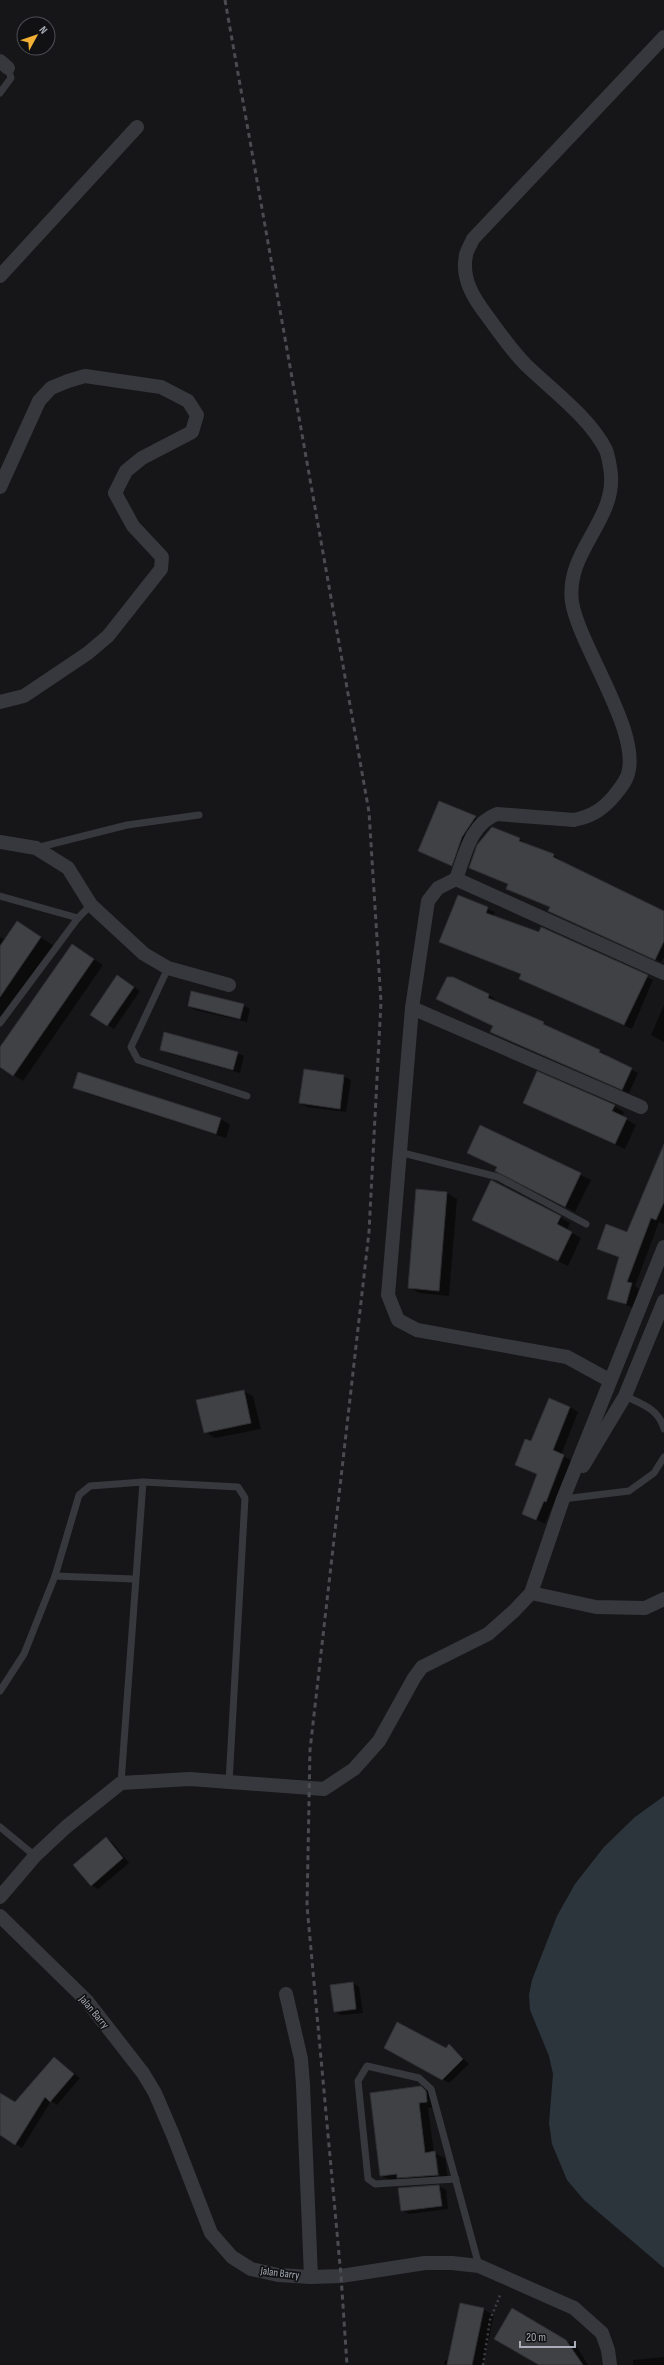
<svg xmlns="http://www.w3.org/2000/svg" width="664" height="2365" viewBox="0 0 664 2365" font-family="'Sofia Sans Condensed',sans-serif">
  <rect width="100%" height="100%" fill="#161618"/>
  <path fill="#2c353c" d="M664 1796V2268L584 2200 567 2180 552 2144 549 2123 553 2074 549 2056 530 2010 529 1995 532 1980 557 1916 575 1884 604 1847 635 1817Z"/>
  <g fill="#0007" fill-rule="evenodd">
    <path d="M439 802 485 823 462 870 419 851Z"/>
    <path d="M492 828 520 839 527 845 553 855 561 860 560 862 664 911V957L661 962 557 915 550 911 551 907 515 893 508 888 509 885 470 868 482 838Z"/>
    <path d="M458 896 495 912 493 917 653 980 632 1029 527 983 522 975 441 942Z"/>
    <path d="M17 922 54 946 0 1023V937L5 940Z"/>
    <path d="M72 945 103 965 23 1081 0 1066V1049Z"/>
    <path d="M452 978 489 995 495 999 494 1002 544 1023 550 1027V1028L600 1051 606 1054 605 1056 638 1073 629 1093 498 1035 494 1026Z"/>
    <path d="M124 980 140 991 114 1029 91 1015Z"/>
    <path d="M243 1005 250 1009 247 1022 195 1010 189 1006Z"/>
    <path d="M664 1005V1042L651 1035Z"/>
    <path d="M161 1050 237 1053 244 1056 240 1073 167 1053Z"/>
    <path d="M305 1070 344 1076 351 1080 346 1112 307 1107 300 1103Z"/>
    <path d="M75 1087 221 1119 230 1125 226 1138 85 1093Z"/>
    <path d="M614 1106 624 1112 622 1117 636 1125 625 1149 534 1108Z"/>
    <path d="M481 1126 591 1180 575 1212 506 1176 498 1168 478 1158Z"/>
    <path d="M664 1145V1224L659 1222 635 1286 639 1289 634 1308 609 1298 620 1258 598 1248 628 1234Z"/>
    <path d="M417 1190 447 1193 457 1199 449 1296 419 1293 409 1287Z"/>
    <path d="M560 1217 570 1223 567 1230 581 1238 568 1266 473 1220Z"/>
    <path d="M243 1391 253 1396 261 1429 215 1438 205 1432Z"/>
    <path d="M570 1407 578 1412 561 1455 573 1461 555 1506 553 1505 545 1524 523 1513 538 1475 516 1464 532 1443Z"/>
    <path d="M106 1839 112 1842 129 1863 98 1889 91 1885Z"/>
    <path d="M353 1983 359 1987 363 2013 341 2015 335 2011Z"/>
    <path d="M449 2046 469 2064 449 2083 392 2051 446 2049Z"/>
    <path d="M54 2058 80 2078 57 2105 51 2101 22 2148 0 2134V2101L15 2103Z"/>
    <path d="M421 2087 431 2093 437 2107 428 2108 434 2153 445 2158 448 2180 391 2181 381 2175ZM435 2158H437L440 2180H438Z"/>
    <path d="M439 2186 446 2190 448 2209 409 2214 402 2210Z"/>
    <path d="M483 2309 494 2315 483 2365H444L445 2360 449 2361Z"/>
    <path d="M513 2310 577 2347 588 2365H541Z"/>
    <path d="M664 2357V2365H633V2360Z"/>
  </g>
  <g fill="#404145" stroke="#303034">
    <path d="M439 801 476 816 462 837 452 866 418 851Z"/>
    <path d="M492 827 520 838 519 841 554 854 553 857 664 911V941L655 960 548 911 550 907 506 889 508 884 469 868 477 845Z"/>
    <path d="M458 895 488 907 486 913 539 932 541 927 648 975 624 1025 519 979 521 974 439 942Z"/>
    <path d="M17 921 41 937 0 997V946Z"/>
    <path d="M72 944 94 959 13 1076 0 1067V1047Z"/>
    <path d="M117 975 134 987 107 1026 90 1015Z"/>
    <path d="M447 977H453L489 994 488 998 544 1022 543 1024 600 1050 599 1052 632 1068 622 1090 490 1032 493 1026 436 999Z"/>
    <path d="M191 991 244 1004 240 1019 188 1006Z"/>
    <path d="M164 1032 238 1052 233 1070 160 1050Z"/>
    <path d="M304 1069 344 1075 340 1109 299 1103Z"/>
    <path d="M537 1071 615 1105 612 1111 627 1118 615 1144 523 1103Z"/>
    <path d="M78 1072 221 1118 216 1134 73 1088Z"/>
    <path d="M480 1125 581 1173 565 1207 495 1171 497 1167 467 1153Z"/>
    <path d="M664 1144V1202L656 1220 651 1218 627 1282 632 1283 626 1304 607 1299 619 1257 597 1249 606 1224 627 1232Z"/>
    <path d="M491 1180 561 1216 557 1224 572 1232 558 1261 472 1220Z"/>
    <path d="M416 1189 447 1192 439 1291 408 1288Z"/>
    <path d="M244 1390 251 1423 204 1433 196 1400Z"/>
    <path d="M549 1398 570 1407 553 1450 564 1455 546 1502 544 1501 536 1520 522 1514 537 1474 515 1465 525 1439 531 1441Z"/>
    <path d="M106 1837 123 1858 91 1886 73 1865Z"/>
    <path d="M353 1982 356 2009 334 2012 330 1985Z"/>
    <path d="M397 2022 446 2048 449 2044 463 2059 442 2080 384 2048Z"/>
    <path d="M54 2057 74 2074 50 2102 45 2097 15 2145 0 2135V2093L15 2102Z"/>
    <path d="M421 2086 426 2091 427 2102 419 2103 425 2153 435 2151 438 2175 397 2178V2174L380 2176 370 2093Z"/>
    <path d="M439 2185 442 2206 401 2211 398 2188Z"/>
    <path d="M460 2303 484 2308 472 2365H447Z"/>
    <path d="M512 2308 566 2340 583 2365H539L494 2339Z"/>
  </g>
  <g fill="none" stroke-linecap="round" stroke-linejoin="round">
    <path stroke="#3d3f44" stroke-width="2.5" stroke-dasharray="2 3" stroke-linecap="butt" d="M483 2365 490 2320 501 2293"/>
    <g stroke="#37383d" stroke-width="7">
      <path d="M0 93 11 78 8 68"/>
      <path d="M36 848 127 825 199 815"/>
      <path d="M0 896 78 918"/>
      <path d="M168 968 131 1047 138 1060 247 1096"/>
      <path d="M0 1023 78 918 91 905"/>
      <path d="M399 1152 498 1177 586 1224"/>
      <path d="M625 1396C642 1404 659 1409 664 1429"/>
      <path d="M563 1499 629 1491 654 1473 664 1457"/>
      <path d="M55 1576 134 1579"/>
      <path d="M0 1691 24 1654 55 1576 79 1495 90 1486 143 1482 238 1487 245 1498 229 1782"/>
      <path d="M121 1783 143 1482"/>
      <path d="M0 1827 35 1856"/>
      <path d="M456 2179 375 2184 368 2179 358 2081 367 2066 419 2078 431 2089 479 2266"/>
    </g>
    <g stroke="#37383d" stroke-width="14">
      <path d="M0 61 8 68"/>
      <path d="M0 276 137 127"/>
      <path d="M0 487 39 401 51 388 68 381 85 376 161 387 188 401 197 415 192 432 142 458 126 471 115 493 133 526 162 557 161 569 108 636 88 653 24 696 0 702"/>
      <path d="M0 842 36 848 68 868 91 905 144 954 168 968 229 985"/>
      <path d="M456 879C465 855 470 824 497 814L574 820C592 816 602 810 614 796 618 791 623 785 626 779 646 738 579 647 572 602 565 549 620 519 610 467 609 461 608 455 606 450 590 418 552 390 526 365 512 351 500 334 488 317 474 299 461 279 466 255 467 250 471 244 473 239L664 37"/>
      <path d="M412 1008 641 1107"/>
      <path d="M609 1380 567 1357 417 1330 398 1320 388 1295 412 1008 428 901 438 888 456 879 664 973"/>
      <path d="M583 1466 625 1396 664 1301"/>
      <path d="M531 1593 596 1607 645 1608 664 1599"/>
      <path d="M0 1897 35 1856 66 1827 121 1783 190 1779 324 1789 354 1769 379 1741 414 1678 422 1667 488 1634 514 1611 531 1593 563 1499 664 1247"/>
      <path d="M0 1916 87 2001 143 2073 155 2093 173 2135 211 2233 232 2257 251 2269 278 2275 311 2277 341 2276 425 2263H452L479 2266 574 2308 602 2333 608 2350 610 2365"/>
      <path d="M286 1994 301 2059 303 2085 311 2277"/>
    </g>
    <path stroke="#4a4c52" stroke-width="3" stroke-dasharray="5 4" stroke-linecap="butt" d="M225 0 369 812 381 1002 369 1232 310 1750 307 1906 341 2276 347 2365"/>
  </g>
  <g text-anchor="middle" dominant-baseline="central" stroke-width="3.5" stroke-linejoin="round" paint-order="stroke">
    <g font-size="11" fill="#a8adb8" stroke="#111113">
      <text transform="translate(94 2012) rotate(50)">Jalan Barry</text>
      <text transform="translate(280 2273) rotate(7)">Jalan Barry</text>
    </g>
  </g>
  <g transform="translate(36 36) rotate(50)"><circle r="19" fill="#111113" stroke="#4d4f55"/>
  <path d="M0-3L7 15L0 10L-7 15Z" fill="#f2b134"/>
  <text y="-6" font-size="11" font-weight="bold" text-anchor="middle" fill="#a8adb8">N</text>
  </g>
  <path d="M520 2341v6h55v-6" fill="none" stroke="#a8adb8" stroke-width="2"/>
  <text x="526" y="2341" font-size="12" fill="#a8adb8" stroke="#111113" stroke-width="3" paint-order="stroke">20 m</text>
</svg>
